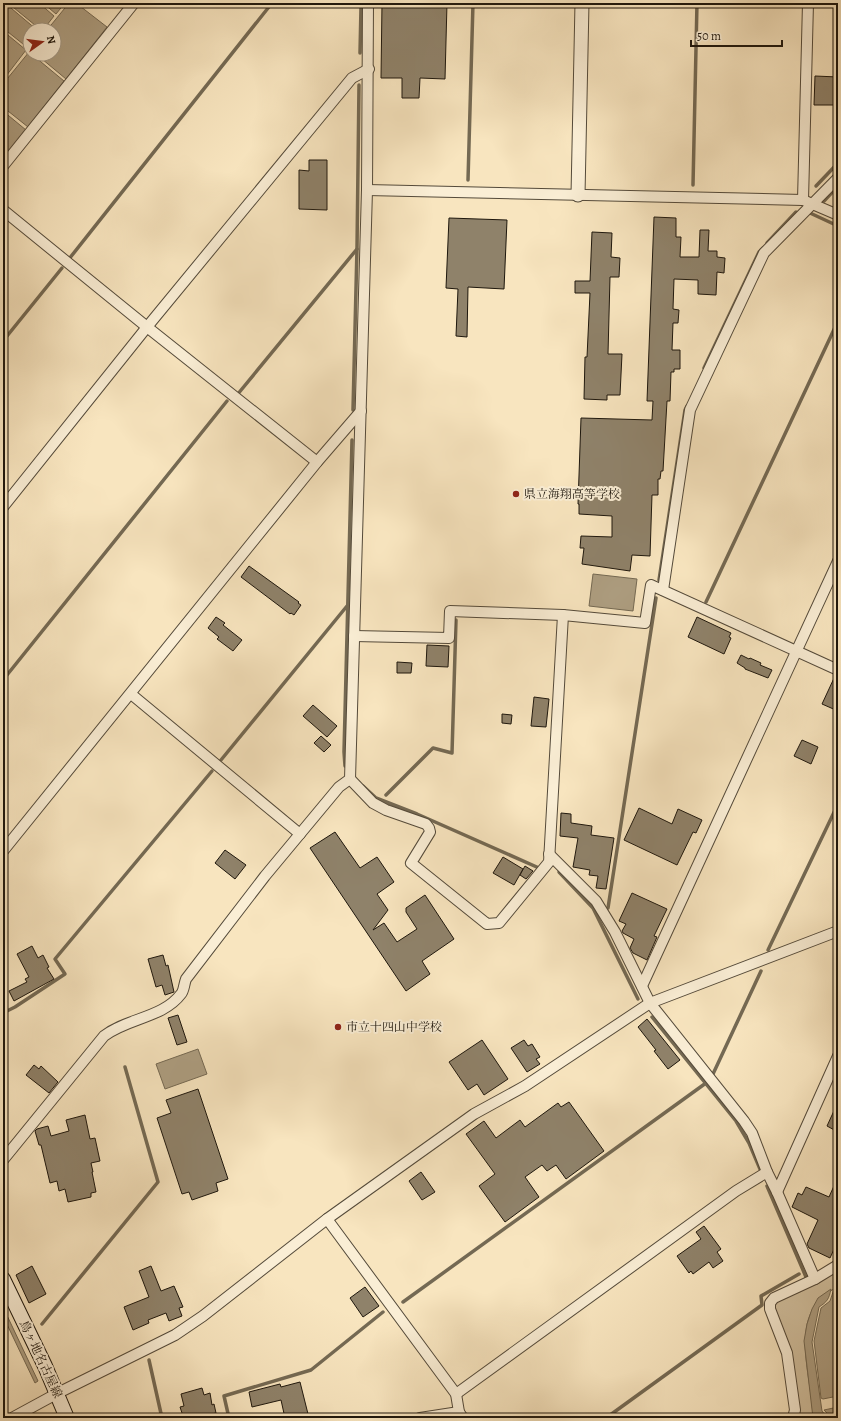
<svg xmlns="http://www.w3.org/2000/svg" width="841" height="1421" viewBox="0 0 841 1421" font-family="Alegreya,'Noto Serif JP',serif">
  <rect width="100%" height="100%" fill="#f8e5bf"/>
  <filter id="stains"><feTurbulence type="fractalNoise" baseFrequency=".005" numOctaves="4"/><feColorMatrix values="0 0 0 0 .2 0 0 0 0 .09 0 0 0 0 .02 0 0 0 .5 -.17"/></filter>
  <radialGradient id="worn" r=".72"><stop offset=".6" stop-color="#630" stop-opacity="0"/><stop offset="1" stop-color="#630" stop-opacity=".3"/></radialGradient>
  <path fill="#d3c2a1" stroke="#786c57" d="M838 1267V1287C785 1311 812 1373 813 1418H797L772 1308 774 1296Z"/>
  <g fill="#ae9f82" stroke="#746953">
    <path d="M3 3H5L37 30H30V46L28 48 3 28Z"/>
    <path d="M8 3H39L54 16 43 30H41Z"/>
    <path d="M43 3H65L56 14Z"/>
    <path d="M69 3H76L107 27 66 79 36 54H54V30H47Z"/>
    <path d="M3 31 26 50 3 80Z"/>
    <path d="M29 52 64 81 28 127 3 107V84Z"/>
    <path d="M3 111 26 130 3 158Z"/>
    <path d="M593 574 637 579 633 611 589 606Z"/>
    <path d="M198 1049 207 1074 165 1089 156 1064Z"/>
    <path d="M838 1287V1396L823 1399 821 1398 814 1341 821 1308 830 1301 834 1289Z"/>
    <path d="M831 1289C829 1299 827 1302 819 1307L812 1342 822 1411 826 1416 828 1414 824 1410 838 1407V1418H813L804 1341 807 1324 812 1309 818 1298Z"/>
    <path d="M3 1307 38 1381 35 1383 3 1316Z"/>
  </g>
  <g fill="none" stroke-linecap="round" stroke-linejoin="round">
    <g stroke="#746953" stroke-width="3.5">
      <path d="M359 3 361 7 360 53"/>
      <path d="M468 180 473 3"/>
      <path d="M693 185 697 3"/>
      <path d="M816 186 838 163"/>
      <path d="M824 201 838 186"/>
      <path d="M810 213 838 226"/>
      <path d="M767 243 796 212"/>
      <path d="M69 259 272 3"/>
      <path d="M3 341 62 268"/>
      <path d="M704 368 759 252 763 248"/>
      <path d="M237 395 357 249"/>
      <path d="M353 410 357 248 359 85"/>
      <path d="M659 580 685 410 687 406"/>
      <path d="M706 602 838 321"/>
      <path d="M3 680 227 401"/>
      <path d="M221 760 347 606"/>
      <path d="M345 766 344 752 352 440"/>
      <path d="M363 786 376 798 417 814 539 868"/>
      <path d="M386 795 433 748 452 753 456 620"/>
      <path d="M559 872 593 908 638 999"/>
      <path d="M608 908 656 598"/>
      <path d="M768 950 838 804"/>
      <path d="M3 1013 15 1007 65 974 55 959 212 771"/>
      <path d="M652 1017 736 1121 749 1143 760 1169"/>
      <path d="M713 1074 761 971"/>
      <path d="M767 1186 806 1277"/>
      <path d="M403 1302 706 1083"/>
      <path d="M42 1324 158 1182 125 1067"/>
      <path d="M149 1360 162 1418"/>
      <path d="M229 1418 224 1396 311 1370 383 1312"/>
      <path d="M606 1418 762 1305 761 1296 799 1274"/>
    </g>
  </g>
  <g fill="#8f826a" stroke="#1e170d">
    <path d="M382 3H447L445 79 420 78 419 98H402V78H381Z"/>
    <path d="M815 76 838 77V105H814Z"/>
    <path d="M309 160H327V210L299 209V170L309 171Z"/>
    <path d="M654 217 676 218V237H681L680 257H699L700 230H709L708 251H717V257L725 258 724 273 717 272 716 295 698 294V280L674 279 673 309 679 310 678 323H673L672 350H680V369H674V372H671L670 401H667L663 471H661L660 479H658V495H652L650 556 632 555 630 571 582 564 584 548H580L581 536 612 537V516L579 514V504H578L581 418 652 420 653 401H647Z"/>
    <path d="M449 218 507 220 504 289 468 287 467 337 456 336 458 289 446 288Z"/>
    <path d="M592 232 612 233 611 257 620 258 619 277H610L608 354H622L620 395H607V400L584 399 585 357H587L590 293H575V281H590Z"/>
    <path d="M249 566 299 602 298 603 301 605 294 615 291 613 290 614 241 577Z"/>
    <path d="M216 617 225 623 223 625 242 640 233 651 217 639 219 637 208 628Z"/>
    <path d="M697 617 731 633 729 637 731 638 724 654 688 637Z"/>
    <path d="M427 645 449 646 448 667 426 666Z"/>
    <path d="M741 655 749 659 750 658 761 663 760 665 772 670 768 678 745 669V668L737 663Z"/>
    <path d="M397 662 412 663 411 673H397Z"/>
    <path d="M835 676H838V711L822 704Z"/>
    <path d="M534 697 549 699 546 727 531 726Z"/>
    <path d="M313 705 337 726 327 737 303 716Z"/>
    <path d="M502 714 512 715 511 724 502 723Z"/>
    <path d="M321 736 331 745 324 752 314 743Z"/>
    <path d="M802 740 818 747 811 764 794 756Z"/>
    <path d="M639 808 672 824 678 809 702 820 696 833 693 832 677 865 624 840Z"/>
    <path d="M561 813 571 814V823L592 826 591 835 614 838 606 889 596 888 598 876 589 875 590 870 573 867 578 838 560 836Z"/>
    <path d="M335 832 360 868 377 857 394 882 377 894 388 910 373 930 384 923 397 942 417 929 406 912V908L425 895 454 939 422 961 430 974 406 991 310 848Z"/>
    <path d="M225 850 246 865 235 879 215 863Z"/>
    <path d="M503 857 523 869 514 885 493 873Z"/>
    <path d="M525 866 533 871 526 879 520 875Z"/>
    <path d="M632 893 667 909 654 936 657 937 647 960 633 953 630 948 634 939 623 933 622 931 626 924 619 921Z"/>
    <path d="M32 946 38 958 43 955 49 967 47 968 54 979 14 1001 9 991 27 982 25 979 29 977 17 954Z"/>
    <path d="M163 955 166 966 168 965 174 992 165 995 162 985 156 987 148 959Z"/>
    <path d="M178 1015 187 1042 177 1045 168 1018Z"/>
    <path d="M647 1019 680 1060 668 1069 654 1051 656 1050 638 1027Z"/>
    <path d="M482 1040 508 1079 484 1095 477 1084 468 1090 449 1062Z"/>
    <path d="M524 1040 528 1046 532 1044 540 1057 536 1059 540 1064 527 1072 511 1048Z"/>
    <path d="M34 1065 39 1069 41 1066 58 1082 49 1093 26 1075Z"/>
    <path d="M198 1089 228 1179 216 1183 218 1191 192 1200 189 1192 182 1194 157 1118 171 1113 166 1100Z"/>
    <path d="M569 1102 604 1151 566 1179 556 1165 547 1171 542 1165 525 1177 539 1197 505 1222 479 1186 495 1174 466 1134 484 1121 496 1138 520 1120 525 1127 558 1103 561 1107Z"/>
    <path d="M838 1102V1132L827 1126Z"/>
    <path d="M85 1115 90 1139 95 1138 100 1161 91 1163 93 1172H92L96 1192 91 1193V1197L68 1202 65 1189 59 1191 57 1181 50 1183 41 1145H39L35 1131 37 1129 48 1126 51 1136 69 1131 66 1120Z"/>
    <path d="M421 1172 435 1192 422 1200 409 1181Z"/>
    <path d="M838 1177V1248L835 1247 830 1258 809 1248 807 1244 818 1220 792 1207 798 1193 802 1195 806 1187 829 1197Z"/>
    <path d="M704 1226 721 1249 717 1252 723 1261 713 1268 709 1262 693 1274 691 1271 689 1273 677 1256 701 1239 696 1232Z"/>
    <path d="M32 1266 46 1294 29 1303 16 1275Z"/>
    <path d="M151 1266 161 1291 174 1286 183 1307 179 1308 182 1316 169 1321 166 1313 148 1320 149 1323 133 1330 124 1307 149 1297 139 1271Z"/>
    <path d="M365 1287 379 1306 363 1317 350 1298Z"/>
    <path d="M300 1382 309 1418H285L281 1400 252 1407 249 1392 280 1384 281 1387Z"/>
    <path d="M202 1388 204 1395 210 1393 212 1405 214 1404 216 1413 211 1414 212 1418H187L186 1415 183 1416 180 1407 184 1406 181 1394Z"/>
  </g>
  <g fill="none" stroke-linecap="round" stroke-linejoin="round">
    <defs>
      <g id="minor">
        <path d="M3 166 134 3"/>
        <path d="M367 190 803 200 838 215"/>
        <path d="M803 200 808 3"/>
        <path d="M3 210 147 327 317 462"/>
        <path d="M3 507 147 327 352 78 369 69"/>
        <path d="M663 590 690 410 764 253 838 178"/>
        <path d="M354 636 449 638 450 611 563 615 645 623 651 585 838 670"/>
        <path d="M131 694 300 834"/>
        <path d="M350 779 373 803 386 810 426 824 429 828 430 832 411 863 487 924 499 923 549 862 563 615"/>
        <path d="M3 851 317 462 361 411"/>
        <path d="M549 854 596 901 615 932 650 1003 744 1121 752 1133 767 1172"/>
        <path d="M642 986 838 561"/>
        <path d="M3 1160 104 1036C127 1018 163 1018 181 994 184 991 184 984 186 979L265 876 339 787 350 779 367 190 368 3"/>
        <path d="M777 1192 815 1279"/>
        <path d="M327 1219 456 1394 459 1412 463 1418"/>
        <path d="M456 1394 736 1191 767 1172 777 1192 838 1056"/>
        <path d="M12 1418 58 1393 175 1335 203 1316 327 1219 474 1114 525 1086 650 1003 838 931"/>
        <path d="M420 1418 459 1412"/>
        <path d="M793 1418 795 1410 787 1353 770 1309V1303L774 1298 815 1279 838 1265"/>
      </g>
      <path id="tertiary" d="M578 195 582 3"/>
      <path id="secondary" d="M3 1279 45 1366 67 1418"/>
    </defs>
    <use href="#minor" stroke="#544a3a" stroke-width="12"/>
    <use href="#tertiary" stroke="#544a3a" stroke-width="15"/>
    <use href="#secondary" stroke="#1e170d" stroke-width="16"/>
    <use href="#minor" stroke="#faeed5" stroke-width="10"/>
    <use href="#tertiary" stroke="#faeed5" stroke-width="13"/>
    <use href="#secondary" stroke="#faeed5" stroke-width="14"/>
  </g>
  <g fill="#8f2418" stroke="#faeed5" stroke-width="1.5">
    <circle cx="516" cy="494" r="4"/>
    <circle cx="338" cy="1027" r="4"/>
  </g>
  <g text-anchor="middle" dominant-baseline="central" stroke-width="4" stroke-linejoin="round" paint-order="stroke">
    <g font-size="12" fill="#1e170d" stroke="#faeed5" text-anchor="start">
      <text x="524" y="494">県立海翔高等学校</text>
      <text x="346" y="1027">市立十四山中学校</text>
    </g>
    <g font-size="12" fill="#1e170d" stroke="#faeed5">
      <text transform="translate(41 1359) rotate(65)">鳥ヶ地名古屋線</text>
    </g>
  </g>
  <rect width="841" height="1421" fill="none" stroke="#f8e5bf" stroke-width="16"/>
  <rect x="4" y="4" width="833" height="1413" fill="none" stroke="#1e170d" stroke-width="2"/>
  <rect x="8" y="8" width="825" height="1405" fill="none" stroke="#1e170d"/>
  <g transform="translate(42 42) rotate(76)"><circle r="19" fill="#faeed5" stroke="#a29885"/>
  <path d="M0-3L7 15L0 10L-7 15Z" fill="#8f2418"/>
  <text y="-6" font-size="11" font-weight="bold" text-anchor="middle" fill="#1e170d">N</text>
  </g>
  <path d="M691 40v6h91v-6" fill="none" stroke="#1e170d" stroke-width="2"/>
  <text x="697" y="40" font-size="12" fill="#1e170d" stroke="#faeed5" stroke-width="3" paint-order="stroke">50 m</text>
  <rect width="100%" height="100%" filter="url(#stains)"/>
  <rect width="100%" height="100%" fill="url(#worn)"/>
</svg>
